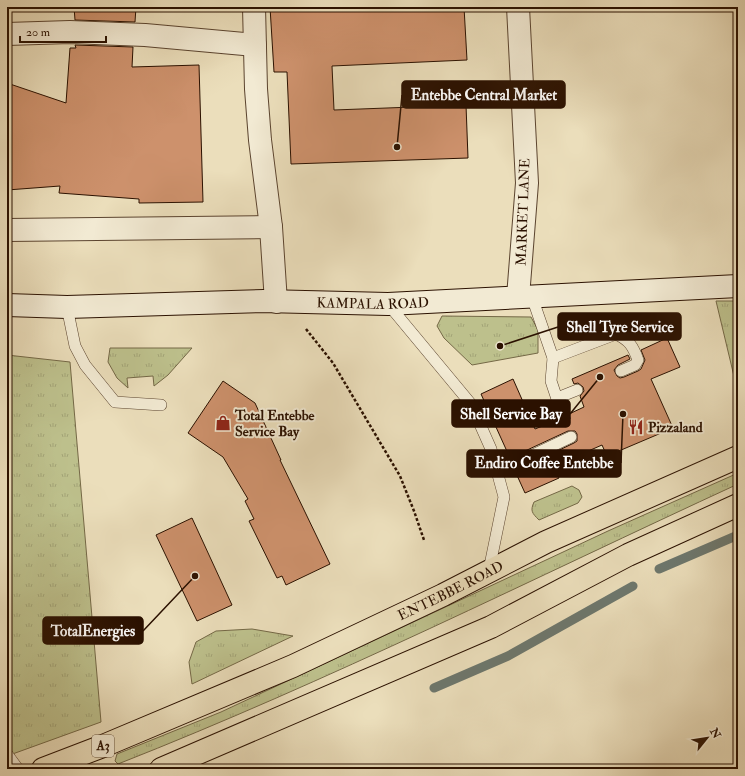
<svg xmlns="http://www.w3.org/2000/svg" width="745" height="776" viewBox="0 0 745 776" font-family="'IM FELL Double Pica',serif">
  <defs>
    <pattern id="grass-tufts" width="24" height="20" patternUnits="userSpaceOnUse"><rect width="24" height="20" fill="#bdc08c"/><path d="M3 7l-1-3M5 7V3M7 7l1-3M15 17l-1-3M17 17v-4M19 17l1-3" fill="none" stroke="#a3a477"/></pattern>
  </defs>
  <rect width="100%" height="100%" fill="#ebdebb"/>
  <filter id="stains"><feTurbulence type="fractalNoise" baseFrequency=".005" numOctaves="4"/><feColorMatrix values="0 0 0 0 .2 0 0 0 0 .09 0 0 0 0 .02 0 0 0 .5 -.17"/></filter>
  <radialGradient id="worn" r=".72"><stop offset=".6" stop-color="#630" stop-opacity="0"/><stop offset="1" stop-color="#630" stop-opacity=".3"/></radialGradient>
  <g fill="url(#grass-tufts)" stroke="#746846">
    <path d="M716 301H738V393Z"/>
    <path d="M442 316 531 317 538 330V353L472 365 444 338 437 326Z"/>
    <path d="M110 348H192L168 375 154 386 153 376 127 378 128 388 117 378 108 362Z"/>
    <path d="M7 355 70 362 101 722 7 756Z"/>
    <path d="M738 473V484C532 579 329 681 118 764L115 761 117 754 221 712 608 531Z"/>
    <path d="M572 486 579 490 582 497 578 503 539 520C532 513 530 511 534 502Z"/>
    <path d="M252 629 293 636 192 684 189 662 196 642 216 631Z"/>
  </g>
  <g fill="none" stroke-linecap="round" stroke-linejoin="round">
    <g stroke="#6d776d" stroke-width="9">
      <path d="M659 569 738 535"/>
      <path d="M434 688 508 656 633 586"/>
    </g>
  </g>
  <g fill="#cd916c" stroke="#2b1100">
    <path d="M74 7H136L135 22 75 20Z"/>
    <path d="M270 7H464L467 60 332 66 334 110 466 105 468 158 291 164 287 72H274Z"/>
    <path d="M75 45 133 47 132 67 199 65 203 202 139 203V199L59 193 60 186 7 190V83L66 103 70 48H76Z"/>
    <path d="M667 338 680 367 651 379 673 428 607 456 602 445 554 466 559 478 525 493 515 471 574 443 577 441V434L575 431H568L510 458 481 394 513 379 535 429 557 420 561 424H565L570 419 569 414 584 407 580 396 584 391 583 387 578 383 574 384 572 379 628 355 630 359 618 365 614 370 617 376 620 378 624 377 638 371 641 369 645 360 641 350Z"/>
    <path d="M223 381 255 403 281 460H280L330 564 286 585 282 576 277 578 249 521 254 519 245 501 248 499 223 457 188 433Z"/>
    <path d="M192 518 232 605 197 621 156 535Z"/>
  </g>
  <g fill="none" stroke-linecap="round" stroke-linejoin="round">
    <defs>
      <g id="service">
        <path d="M532 297 553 358 551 381 563 417"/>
        <path d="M388 304 471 404 491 449 504 497 489 570"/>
        <path d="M67 307 75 346 85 365 115 402 161 405"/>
        <path d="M553 358 616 334C629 340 633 346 638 360L635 365 621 371"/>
        <path d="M557 398 577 390"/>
        <path d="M497 472 571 437"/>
        <path d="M7 754 18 769"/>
      </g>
      <g id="minor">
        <path d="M254 7 256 89 260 140 271 227 276 302"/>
        <path d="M518 7 527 183 518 297"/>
        <path d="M7 34 70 32 145 35 255 45"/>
        <path d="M7 230 271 227"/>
      </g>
      <g id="secondary">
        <path id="s1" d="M7 305 67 307 264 301 388 304 738 286"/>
      </g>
      <g id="trunk">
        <path id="s2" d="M43 769 103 746 293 666 443 595 546 542 738 457"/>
        <path d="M161 769 491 627 628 555 738 505"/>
      </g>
    </defs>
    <use href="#service" stroke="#5b442f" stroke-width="12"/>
    <use href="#minor" stroke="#5b442f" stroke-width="24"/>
    <use href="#secondary" stroke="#2b1100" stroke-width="24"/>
    <use href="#trunk" stroke="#2b1100" stroke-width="24"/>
    <path stroke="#2b1100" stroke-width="2.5" stroke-dasharray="3 2" stroke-linecap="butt" d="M306 329 333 363 400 476 414 511 424 540"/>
    <use href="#service" stroke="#f2ead3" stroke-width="11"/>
    <use href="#minor" stroke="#f2ead3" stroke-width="22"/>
    <use href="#secondary" stroke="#f2ead3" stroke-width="22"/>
    <use href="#trunk" stroke="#ebdebb" stroke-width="22"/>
  </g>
  <defs>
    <symbol id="shop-bare" viewBox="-9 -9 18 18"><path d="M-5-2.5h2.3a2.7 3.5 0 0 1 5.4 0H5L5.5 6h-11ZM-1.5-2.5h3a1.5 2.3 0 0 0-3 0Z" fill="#8f2418" stroke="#f2ead3" stroke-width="2.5" paint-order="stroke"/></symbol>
    <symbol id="restaurant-bare" viewBox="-9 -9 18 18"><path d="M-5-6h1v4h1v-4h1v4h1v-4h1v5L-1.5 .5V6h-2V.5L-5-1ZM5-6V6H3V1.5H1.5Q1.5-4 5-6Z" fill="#8f2418" stroke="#f2ead3" stroke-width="2.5" paint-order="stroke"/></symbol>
  </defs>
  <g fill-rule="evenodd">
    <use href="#shop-bare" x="212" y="412" width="22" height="22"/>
    <use href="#restaurant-bare" x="625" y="416" width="22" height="22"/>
  </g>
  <g text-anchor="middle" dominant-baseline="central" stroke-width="4" stroke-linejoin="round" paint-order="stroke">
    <rect fill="#f2ead3" stroke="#67523f" stroke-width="1" x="92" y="735" width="22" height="22" rx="3"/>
    <g font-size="13" font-weight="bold" fill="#2b1100">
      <text x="103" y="746">A3</text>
    </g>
    <g font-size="14" fill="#2b1100" stroke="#f2ead3">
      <text transform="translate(523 212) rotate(-88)">MARKET LANE</text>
      <text stroke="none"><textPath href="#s1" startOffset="366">KAMPALA ROAD</textPath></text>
      <text stroke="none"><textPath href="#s2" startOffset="445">ENTEBBE ROAD</textPath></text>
    </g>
    <g font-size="14" font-weight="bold" fill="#2b1100" stroke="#f2ead3" text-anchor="start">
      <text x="235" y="415">Total Entebbe<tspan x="235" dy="16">Service Bay</tspan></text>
      <text x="648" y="427">Pizzaland</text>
    </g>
  </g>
  <path fill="none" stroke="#2b1100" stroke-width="1.5" d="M397 147L402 95M500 346L558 327M600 377L570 414M623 414L621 463M195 576L143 631"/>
  <g fill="#2b1100" stroke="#f2ead3" stroke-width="1.5">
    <circle cx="397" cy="147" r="4"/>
    <circle cx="500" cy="346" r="4"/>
    <circle cx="600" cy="377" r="4"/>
    <circle cx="623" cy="414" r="4"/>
    <circle cx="195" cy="576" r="4"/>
  </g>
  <g fill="#2b1100" stroke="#2b1100" stroke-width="1.5">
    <rect x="402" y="81" width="163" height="27" rx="4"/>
    <rect x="558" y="313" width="123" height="27" rx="4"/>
    <rect x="452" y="400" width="118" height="27" rx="4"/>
    <rect x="467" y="450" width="154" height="27" rx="4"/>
    <rect x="43" y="617" width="100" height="27" rx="4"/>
  </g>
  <g font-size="15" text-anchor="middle" font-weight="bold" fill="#fff">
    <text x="484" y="100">Entebbe Central Market</text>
    <text x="620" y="332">Shell Tyre Service</text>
    <text x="511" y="419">Shell Service Bay</text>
    <text x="544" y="468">Endiro Coffee Entebbe</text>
    <text x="93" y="636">TotalEnergies</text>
  </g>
  <rect width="745" height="776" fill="none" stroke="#ebdebb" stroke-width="24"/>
  <rect x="8" y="8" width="729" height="760" fill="none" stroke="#2b1100" stroke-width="2"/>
  <rect x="12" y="12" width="721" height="752" fill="none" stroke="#2b1100"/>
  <g transform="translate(707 738) rotate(60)" stroke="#f2ead3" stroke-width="3" paint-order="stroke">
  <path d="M0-3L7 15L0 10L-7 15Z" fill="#2b1100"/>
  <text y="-6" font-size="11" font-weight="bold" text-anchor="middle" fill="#2b1100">N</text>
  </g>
  <path d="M20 36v6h86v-6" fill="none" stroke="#2b1100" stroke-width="2"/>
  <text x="26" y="36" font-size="12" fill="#2b1100" stroke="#f2ead3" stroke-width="3" paint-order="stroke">20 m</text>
  <rect width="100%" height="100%" filter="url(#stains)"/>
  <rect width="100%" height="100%" fill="url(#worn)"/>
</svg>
